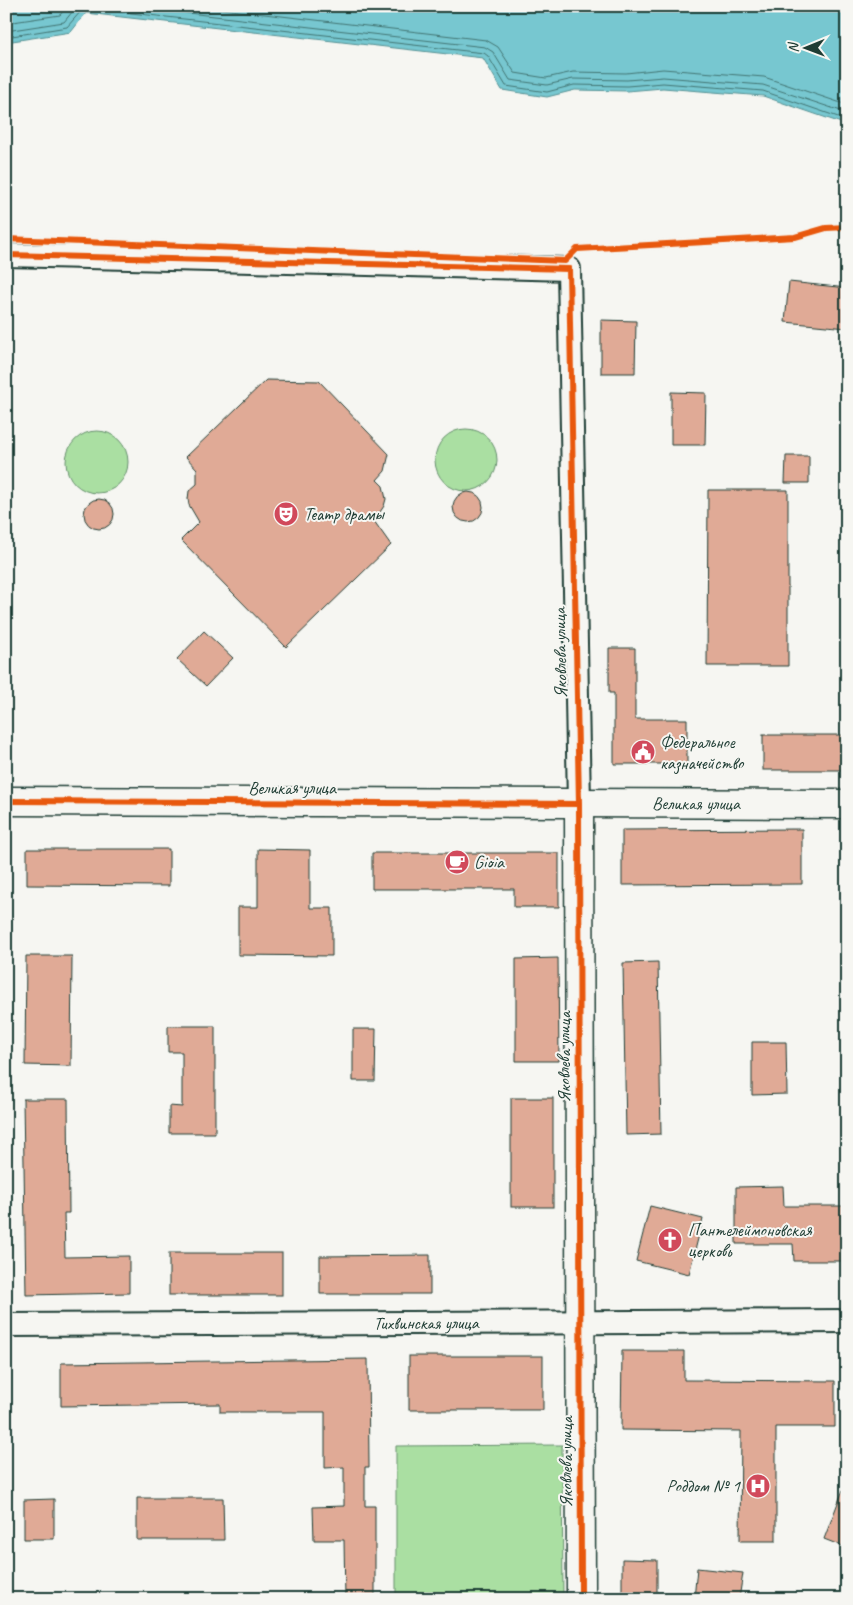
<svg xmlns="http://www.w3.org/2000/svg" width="853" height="1605" viewBox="0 0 853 1605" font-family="Caveat,sans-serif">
  <rect width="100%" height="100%" fill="#f6f6f2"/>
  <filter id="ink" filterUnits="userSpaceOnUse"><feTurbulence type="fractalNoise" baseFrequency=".02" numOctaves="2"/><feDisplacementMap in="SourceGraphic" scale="10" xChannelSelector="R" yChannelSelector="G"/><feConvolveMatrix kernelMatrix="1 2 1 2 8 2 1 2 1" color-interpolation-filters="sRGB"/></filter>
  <g filter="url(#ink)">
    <g fill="#aadfa2" stroke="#648e6b">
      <circle cx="466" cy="460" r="31"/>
      <circle cx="97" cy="462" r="31"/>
      <path d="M562 1445 563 1599H396V1446Z"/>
    </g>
    <path fill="#77c7d0" stroke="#549092" d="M6 6H847V125L763 96 663 88 627 91 575 90 547 97 502 90 483 58 86 13 71 32 6 42Z"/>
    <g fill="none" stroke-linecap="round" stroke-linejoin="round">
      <g stroke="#427472" stroke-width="1">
        <path d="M127 6 485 47 493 52 510 80 547 85 573 79 627 80 663 77 763 85 847 113"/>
        <path d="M196 6 486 40 498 47 515 73 546 78 573 72 626 73 663 69 764 77 847 105"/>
        <path d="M6 23 60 15 67 6"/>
        <path d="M6 31 64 22 77 6"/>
        <path d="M6 37 67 27 82 10 87 8 484 53 488 56 506 86 547 92 574 85 627 86 663 83 763 91 847 120"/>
      </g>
    </g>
    <g fill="#e0aa96" stroke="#1f3d34">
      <path d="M789 282 847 288V328L785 322Z"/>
      <path d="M601 320 636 321 635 373H601Z"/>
      <path d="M266 380 319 381 389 454 385 471 377 480 383 486 386 499 384 506 374 521 391 545 286 647 181 540 199 522 189 505 188 499 189 491 197 484V469L186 457Z"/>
      <path d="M671 392 706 393 705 445H671Z"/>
      <path d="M786 456H809V483H785Z"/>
      <path d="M708 490H788V666H707Z"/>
      <circle cx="468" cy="507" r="15"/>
      <circle cx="99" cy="514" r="15"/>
      <path d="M204 631 233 658 206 686 177 659Z"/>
      <path d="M609 648H635V719H687V764H614V693H609Z"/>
      <rect x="763" y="735" width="84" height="35"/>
      <path d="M802 829V884L622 885V830Z"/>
      <path d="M27 849H169V886L27 885Z"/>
      <path d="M258 849 310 850V908H332V956L238 955V907H258Z"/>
      <path d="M372 853H559V907H514V889H372Z"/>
      <path d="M26 956H72L71 1066 25 1065Z"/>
      <path d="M558 958 559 1061H516V959Z"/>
      <path d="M658 962 661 1134 626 1135 623 963Z"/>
      <path d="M168 1026H215V1133H169V1106L182 1107V1052H168Z"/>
      <path d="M353 1029H376L375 1081H353Z"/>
      <path d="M752 1042H786L787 1094 752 1095Z"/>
      <rect x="511" y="1098" width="42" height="109"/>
      <path d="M23 1099H68L69 1213H64L65 1257 129 1256V1293L26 1295Z"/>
      <path d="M783 1186 784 1206H844L845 1261H794L793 1244H736V1187Z"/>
      <path d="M650 1206 703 1219 689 1274 636 1261Z"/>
      <rect x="169" y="1253" width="113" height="42"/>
      <path d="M430 1255V1294H320V1256Z"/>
      <path d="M622 1351H684V1380L835 1381V1427H776V1541H740L741 1431 621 1430Z"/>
      <rect x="409" y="1356" width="134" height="54"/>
      <path d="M368 1359 369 1467H365V1506H375V1599H345L344 1540H314L313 1507 344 1506V1467L325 1468V1412H220V1404L61 1406V1363Z"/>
      <path d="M846 1482H847V1548L824 1539Z"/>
      <path d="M137 1498H223L224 1540H137Z"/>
      <path d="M54 1499V1539H24V1500Z"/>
      <path d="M622 1559 657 1560V1599H622Z"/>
      <path d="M697 1568 743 1573 739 1599H694Z"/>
    </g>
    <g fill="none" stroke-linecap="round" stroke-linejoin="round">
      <defs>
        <g id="street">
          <path d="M6 255 569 269 579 804"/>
          <path id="s1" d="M6 1325 847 1321"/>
        </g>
        <g id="secondary">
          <path id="s2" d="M6 801 847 804"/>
          <path d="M579 804 581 1599"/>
        </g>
      </defs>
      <use href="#street" stroke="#1f3d34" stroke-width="26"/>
      <use href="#secondary" stroke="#1f3d34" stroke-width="31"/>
      <use href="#street" stroke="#f6f6f2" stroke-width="22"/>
      <use href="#secondary" stroke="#f6f6f2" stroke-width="28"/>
      <defs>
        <g id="cycleway">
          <path d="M6 239 565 261 577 249 795 237 826 228 847 227"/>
          <path d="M6 255 569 269 579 804 581 1599"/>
          <path d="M6 801 579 804"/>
        </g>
      </defs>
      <use href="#cycleway" stroke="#f6f6f2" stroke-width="9"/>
      <use href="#cycleway" stroke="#e8590c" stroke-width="6"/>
    </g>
  </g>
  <defs>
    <symbol id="theatre-disc" viewBox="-11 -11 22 22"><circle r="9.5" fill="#d1495b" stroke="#f6f6f2"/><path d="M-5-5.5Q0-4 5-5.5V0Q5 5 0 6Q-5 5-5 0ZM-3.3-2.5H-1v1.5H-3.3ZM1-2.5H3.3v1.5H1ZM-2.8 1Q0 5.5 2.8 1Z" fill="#fff"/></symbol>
    <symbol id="civic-disc" viewBox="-11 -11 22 22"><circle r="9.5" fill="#d1495b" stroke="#f6f6f2"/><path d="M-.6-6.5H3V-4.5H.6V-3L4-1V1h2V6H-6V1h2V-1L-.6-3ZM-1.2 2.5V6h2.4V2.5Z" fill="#fff"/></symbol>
    <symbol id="cafe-disc" viewBox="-11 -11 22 22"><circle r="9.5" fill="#d1495b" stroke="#f6f6f2"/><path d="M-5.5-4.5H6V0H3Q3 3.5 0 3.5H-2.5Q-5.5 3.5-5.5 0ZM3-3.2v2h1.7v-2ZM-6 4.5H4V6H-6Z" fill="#fff"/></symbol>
    <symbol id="church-disc" viewBox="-11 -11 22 22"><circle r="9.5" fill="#d1495b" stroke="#f6f6f2"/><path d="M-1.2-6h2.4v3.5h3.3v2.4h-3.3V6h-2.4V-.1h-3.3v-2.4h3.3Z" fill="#fff"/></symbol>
    <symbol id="hospital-disc" viewBox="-11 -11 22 22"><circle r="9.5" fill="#d1495b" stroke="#f6f6f2"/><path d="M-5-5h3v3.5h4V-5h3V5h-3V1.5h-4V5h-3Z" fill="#fff"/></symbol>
  </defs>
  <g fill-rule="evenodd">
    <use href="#theatre-disc" x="272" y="500" width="28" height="28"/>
    <use href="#civic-disc" x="629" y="738" width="28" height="28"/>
    <use href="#cafe-disc" x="443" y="848" width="28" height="28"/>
    <use href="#church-disc" x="656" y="1226" width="28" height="28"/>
    <use href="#hospital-disc" x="744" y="1472" width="28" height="28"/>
  </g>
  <g text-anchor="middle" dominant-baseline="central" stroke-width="4" stroke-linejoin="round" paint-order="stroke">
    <g font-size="18" fill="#1f3d34" stroke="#f6f6f2" text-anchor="start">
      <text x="304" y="514">Театр драмы</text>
      <text x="660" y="742">Федеральное<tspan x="660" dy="21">казначейство</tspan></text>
      <text x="474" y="862">Gioia</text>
      <text x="688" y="1230">Пантелеймоновская<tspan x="688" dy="21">церковь</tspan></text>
      <text x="740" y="1486" text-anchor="end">Роддом № 1</text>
    </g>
    <g font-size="18" fill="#1f3d34" stroke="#f6f6f2">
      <text transform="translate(560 653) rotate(-91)">Яковлева улица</text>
      <text x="292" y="788">Великая улица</text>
      <text stroke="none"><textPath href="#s2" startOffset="690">Великая улица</textPath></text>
      <text transform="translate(564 1057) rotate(-90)">Яковлева улица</text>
      <text stroke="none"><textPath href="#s1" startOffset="420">Тихвинская улица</textPath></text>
      <text transform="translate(566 1462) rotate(-90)">Яковлева улица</text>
    </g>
  </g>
  <rect width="853" height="1605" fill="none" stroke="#f6f6f2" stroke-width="25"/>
  <rect x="12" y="12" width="828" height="1580" fill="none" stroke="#1f3d34" stroke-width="2" filter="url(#ink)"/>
  <g transform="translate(806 48) rotate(269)" stroke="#f6f6f2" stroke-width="4" paint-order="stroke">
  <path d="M0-4L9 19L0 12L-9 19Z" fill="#1f3d34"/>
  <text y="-8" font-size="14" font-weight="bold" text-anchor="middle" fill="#1f3d34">N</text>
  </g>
</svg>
